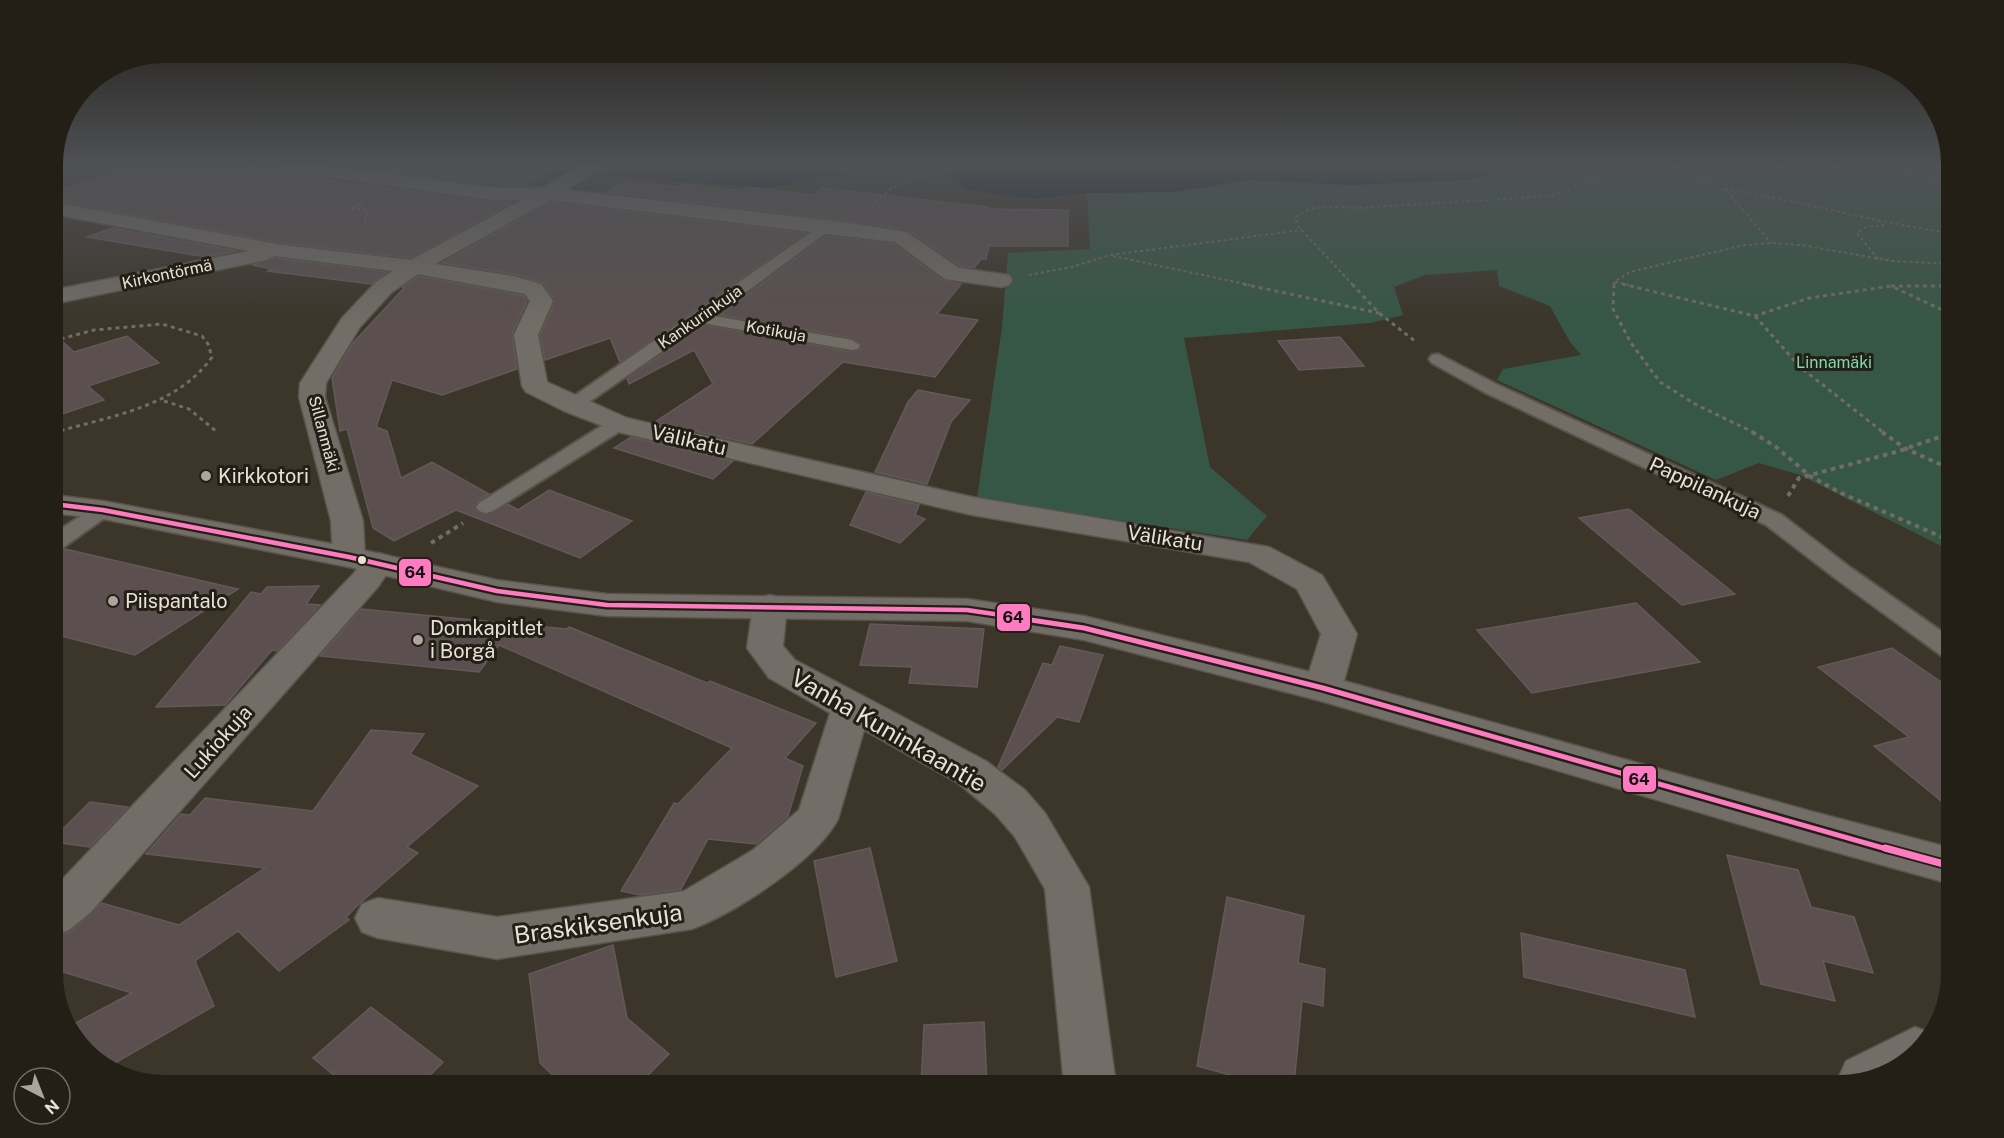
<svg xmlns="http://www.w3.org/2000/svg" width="2004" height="1138" viewBox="0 0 2004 1138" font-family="'Public Sans',sans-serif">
  <rect width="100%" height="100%" fill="#3b352a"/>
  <g fill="#365745">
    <path d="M349 166C416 166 482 174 549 175L524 186 471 183Z"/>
    <path d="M1528 166H1951V551L1800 475 1759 463 1716 480 1497 380 1503 369 1581 355 1570 342 1550 306 1499 286 1497 270 1425 275 1394 287 1403 315 1370 323 1184 338 1210 467 1267 516 1247 540 977 498 1002 327 1008 253 1090 249 1087 193 1175 192 1249 180 1351 185 1467 180Z"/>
  </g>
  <path fill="#0e2226" d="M400 166H923L957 169 1099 166H1528L1467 180 1351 185 1249 180 1175 192 1087 193 1033 199 972 191 942 174 880 169 767 188 611 177 486 174Z"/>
  <g fill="#5b4f4f" stroke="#625a58" stroke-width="1.5">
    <path d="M133 166H278L283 172 326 180 493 202H513L411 258 282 243 53 200V192Z"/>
    <path d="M626 181 678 187 683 184 742 191 748 187 813 195 822 188 989 207 987 209 1068 210V246H989L986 259H981L974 268 960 266 909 231 901 229 843 220 607 192Z"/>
    <path d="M550 202 806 233 620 362 610 338 545 360 540 335 555 302 543 283 513 274 442 263Z"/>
    <path d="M112 228 237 251 206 257 87 237Z"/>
    <path d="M826 236 894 244 944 281 961 284 937 314 978 320 935 377 843 362 752 444 655 422 713 384 694 350 629 384 627 379 704 325 852 352 860 350 862 344 852 338 720 315Z"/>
    <path d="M275 258 387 272 371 284 268 271 272 269 252 265Z"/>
    <path d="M419 276 524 296 527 301 512 334 517 369 442 395 392 380 376 427 387 431 401 478 432 462 489 494 478 501 474 507 477 512 485 515 508 504 518 510 549 490 632 521 580 558 456 510 394 541 373 528 347 429 340 431 332 378 353 343 404 288 402 287Z"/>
    <path d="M53 333 74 352 127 336 159 363 88 386 104 400 53 417Z"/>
    <path d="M1340 337 1364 366 1299 370 1278 341Z"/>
    <path d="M918 390 970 400 951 422 927 484 875 472 908 402Z"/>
    <path d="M631 437 733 461 713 479 614 448Z"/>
    <path d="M866 492 919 505 915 515 925 519 900 543 850 525Z"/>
    <path d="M1629 509 1735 594 1682 605 1579 518Z"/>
    <path d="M65 549 238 589 135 655 53 634V552Z"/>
    <path d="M319 586 306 604 320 605 277 651 272 650 225 705 156 707 251 592 261 594 267 587Z"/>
    <path d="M1636 603 1700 662 1532 693 1477 630Z"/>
    <path d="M361 609 567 629 569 627 707 683 710 681 816 723 785 758 803 766 788 816 756 844 708 839 681 889 640 895 621 891 674 803 678 804 732 748 499 645 479 672 320 656Z"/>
    <path d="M870 624 984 629 977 687 909 683 912 667 860 665Z"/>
    <path d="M1060 646 1103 655 1079 722 1057 717 1002 770 998 767 1043 663 1052 665Z"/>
    <path d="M1892 648 1951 689V809L1874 746 1909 737 1818 667Z"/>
    <path d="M371 730 424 734 410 754 478 786 407 847 418 853 360 903 346 917 349 920 279 971 238 931 195 961 214 1006 106 1068 71 1036 68 1027 132 993 53 969V938L70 932 102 903 179 925 265 868 146 854 181 814 190 815 205 798 313 811Z"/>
    <path d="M90 802 128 807 90 847 53 842V839Z"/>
    <path d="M870 848 897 961 836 977 814 861Z"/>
    <path d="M1727 855 1798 870 1811 907 1854 917 1873 973 1823 961 1835 1001 1761 984Z"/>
    <path d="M1227 897 1304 916 1298 963 1325 969 1323 1006 1302 1001 1294 1085H1266L1197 1066Z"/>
    <path d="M1521 933 1685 970 1695 1017 1524 977Z"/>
    <path d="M613 945 627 1018 669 1054 637 1086H564L540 1063 529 974Z"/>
    <path d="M371 1007 443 1062 419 1086H347L313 1058Z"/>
    <path d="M984 1022 987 1085H921L924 1025Z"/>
  </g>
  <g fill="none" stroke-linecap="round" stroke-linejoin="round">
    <defs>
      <g id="lane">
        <path d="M826 222 833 226 831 229 714 316 852 340 860 345 858 349 852 350 703 323 579 409H567L564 405 567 401Z"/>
        <path d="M1438 354 1498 385 1782 515 1851 568 1951 638V658L1942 656 1835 578 1766 525 1486 393 1432 363 1429 359 1432 355Z"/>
        <path d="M618 418 625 420 627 424 625 428 493 511 486 513 479 511 476 507 479 503 611 420Z"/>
        <path d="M103 504 110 506 113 510 110 514 61 549 53 550V534L96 506Z"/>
      </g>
      <g id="street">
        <path d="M280 166H329L493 188H543L580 166H602L566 190 843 222 901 231 908 233 959 268 1009 275 1012 280 1009 285 1001 287 945 279 895 242 550 200 435 264 513 276 541 284 553 301 538 335 547 382 627 418 972 497 1269 547 1322 575 1357 634 1342 688 1336 697 1323 701 1310 697 1304 688 1321 634 1297 589 1249 562 972 515 618 432 564 411 526 392 522 386 514 335 530 301 525 294 418 274 392 292 360 327 326 383 325 397 363 521 365 557 361 564 349 567 337 564 333 557 331 521 299 397 300 383 342 318 376 282 393 271 275 256 266 260 53 304V290L249 251 53 214V202L282 245 411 260 522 200H493L289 171 283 170Z"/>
        <path d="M378 553 390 556 394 563 378 587 90 913 69 930 53 936V889L354 573 366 556Z"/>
        <path d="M770 595 782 598 787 606 783 646 795 660 986 761 1025 790 1045 813 1089 887 1116 1085H1064L1045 889 1015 837 995 814 958 783 864 730 838 819C817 860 735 913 692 929L497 959 378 938 362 932 355 918 362 904 378 898 497 917 684 891 753 850 799 810 830 713 769 678 747 648 753 606 758 598Z"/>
        <path d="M1915 1027 1933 1034 1896 1070 1841 1085 1838 1079 1846 1061Z"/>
      </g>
      <path id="secondary" d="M53 495 103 501 349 547 497 580 607 594 967 599 1084 616 1323 675 1810 811 1951 848V884L1810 845 1321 701 1084 640 967 621 607 616 497 602 349 567 103 519 53 513Z"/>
    </defs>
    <use href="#lane" stroke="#58544a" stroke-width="4"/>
    <use href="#street" stroke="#58544a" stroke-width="3"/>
    <use href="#secondary" stroke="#58544a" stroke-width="3"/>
    <g stroke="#716c66" stroke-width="2" stroke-dasharray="3 3" stroke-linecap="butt">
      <path d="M1673 166 1725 189 1771 243"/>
      <path d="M1833 166 1904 172 1951 184"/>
      <path d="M1725 189C1801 201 1875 223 1951 233"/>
      <path d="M362 204 351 208 367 210 368 214 364 221"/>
      <path d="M871 206 893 187 950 166"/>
      <path d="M1113 256 1250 285"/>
      <path d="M1878 259 1857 233 1866 227 1884 225"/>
      <path d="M1029 275 1072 267 1110 255 1302 230"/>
      <path d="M1615 282 1629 285"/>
      <path d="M1353 285 1297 225 1296 217C1310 203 1337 207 1356 208L1553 196 1598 179 1607 166"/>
      <path d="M1614 285V282L1630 272 1744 245 1771 243 1801 245 1893 261 1951 264"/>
    </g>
    <g stroke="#716c66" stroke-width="3" stroke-dasharray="4 4" stroke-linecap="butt">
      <path d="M1243 284 1379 313"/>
      <path d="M1352 284 1379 313 1416 342"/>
      <path d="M1614 284 1613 309 1631 343 1660 382 1695 404 1755 433"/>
      <path d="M1622 284 1755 316 1809 298 1891 286"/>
      <path d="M1951 286H1891L1951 314"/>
      <path d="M1755 316 1800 367 1884 433"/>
      <path d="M53 341 94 330 162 324 202 336 208 344 212 357C176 408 109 416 53 433"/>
      <path d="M164 401 189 409 216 431"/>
    </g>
    <g stroke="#716c66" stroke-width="4" stroke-dasharray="4.5 4.5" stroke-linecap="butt">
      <path d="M1752 432 1776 447 1810 476 1841 493 1951 541"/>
      <path d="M1882 432 1906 449 1951 469"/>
      <path d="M53 433 57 432"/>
      <path d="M1788 496 1799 478 1896 452 1951 433"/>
      <path d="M431 543 463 523"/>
    </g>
    <use href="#lane" fill="#726d66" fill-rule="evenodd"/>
    <use href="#street" fill="#726d66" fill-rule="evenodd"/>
    <use href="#secondary" fill="#726d66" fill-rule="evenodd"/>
    <defs>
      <path id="bus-1-far2" d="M53 504 103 510 349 557 497 591 607 605 967 610 1021 618"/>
      <path id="bus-1-far1" d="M1011 617 1084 628 1323 688 1890 850"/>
      <path id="bus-1" d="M1885 848 1951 866"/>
    </defs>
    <use href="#bus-1-far2" stroke="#231e16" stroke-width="9"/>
    <use href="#bus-1-far1" stroke="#231e16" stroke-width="10"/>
    <use href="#bus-1" stroke="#231e16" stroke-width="11"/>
    <use href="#bus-1-far2" stroke="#fe7ac1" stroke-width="4.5"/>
    <use href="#bus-1-far1" stroke="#fe7ac1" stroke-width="5"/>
    <use href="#bus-1" stroke="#fe7ac1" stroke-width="7"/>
  </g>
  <linearGradient id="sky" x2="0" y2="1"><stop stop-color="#201d17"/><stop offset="0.51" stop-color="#4f5155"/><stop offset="1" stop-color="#4f5155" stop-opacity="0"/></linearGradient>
  <rect width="2004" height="325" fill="url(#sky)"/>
  <g fill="#aba59a" stroke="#231e16" stroke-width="2">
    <circle cx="206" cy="476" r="6"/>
    <circle cx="113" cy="601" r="6"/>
    <circle cx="418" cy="640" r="6"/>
  </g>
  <circle fill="#e8e1d6" stroke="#231e16" stroke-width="2" cx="362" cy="560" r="5"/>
  <g text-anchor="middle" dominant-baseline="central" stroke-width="6" stroke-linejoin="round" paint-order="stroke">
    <g font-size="16" fill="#e8e1d6" stroke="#231e16">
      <text transform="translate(167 274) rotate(-12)">Kirkontörmä</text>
      <text transform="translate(700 317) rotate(-35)">Kankurinkuja</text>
      <text transform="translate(776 331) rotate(10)">Kotikuja</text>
      <text transform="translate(324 434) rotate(75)">Sillanmäki</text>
    </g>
    <g font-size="16" fill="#7ed8ac" stroke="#231e16">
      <text x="1834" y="362">Linnamäki</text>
    </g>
    <g font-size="20" fill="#e8e1d6" stroke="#231e16">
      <text transform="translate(689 440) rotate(13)">Välikatu</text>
      <text transform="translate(1705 488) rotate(25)">Pappilankuja</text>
      <text transform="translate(1165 538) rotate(9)">Välikatu</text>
      <text transform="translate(218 742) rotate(-48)">Lukiokuja</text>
    </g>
    <g font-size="20" fill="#e8e1d6" stroke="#231e16" text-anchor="start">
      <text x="218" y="476">Kirkkotori</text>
      <text x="125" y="601">Piispantalo</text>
      <text x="430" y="628">Domkapitlet<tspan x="430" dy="23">i Borgå</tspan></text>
    </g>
    <g font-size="24" fill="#e8e1d6" stroke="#231e16">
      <text transform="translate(889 730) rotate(30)">Vanha Kuninkaantie</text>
      <text transform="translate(598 923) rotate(-8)">Braskiksenkuja</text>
    </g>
  </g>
  <path d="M0 0H2004V1138H0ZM164 63H1840A101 101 0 0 1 1941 164V974A101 101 0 0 1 1840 1075H164A101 101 0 0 1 63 974V164A101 101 0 0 1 164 63Z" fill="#231e16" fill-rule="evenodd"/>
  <g stroke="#231e16" stroke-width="2">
    <rect x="398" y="558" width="34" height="29" rx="6" fill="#fe7ac1"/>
    <rect x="996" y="603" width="35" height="29" rx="6" fill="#fe7ac1"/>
    <rect x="1622" y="765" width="35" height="28" rx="6" fill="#fe7ac1"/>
  </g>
  <g font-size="16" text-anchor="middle" font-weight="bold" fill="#111">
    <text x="415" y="578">64</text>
    <text x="1013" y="623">64</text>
    <text x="1639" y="785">64</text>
  </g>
  <g transform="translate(42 1096) rotate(138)"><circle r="28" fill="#231e16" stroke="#726c63" stroke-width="1.5"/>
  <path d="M0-4.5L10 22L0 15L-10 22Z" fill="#aba59a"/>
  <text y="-9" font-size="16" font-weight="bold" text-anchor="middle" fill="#e8e1d6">N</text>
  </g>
</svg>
